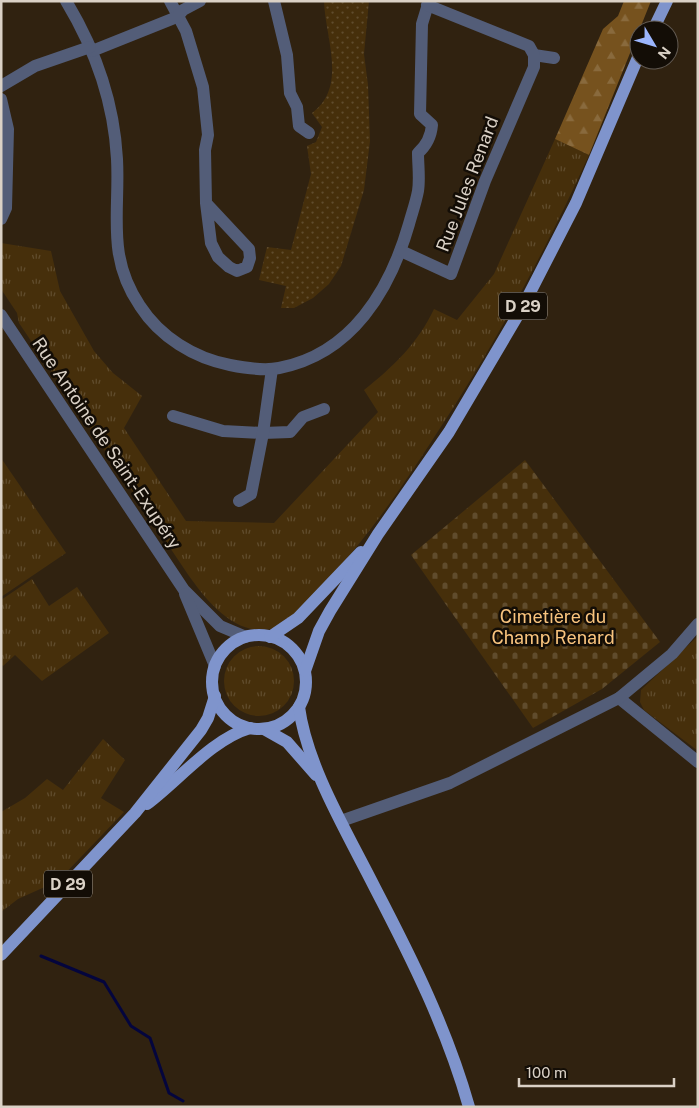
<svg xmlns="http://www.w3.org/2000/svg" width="699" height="1108" viewBox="0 0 699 1108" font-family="'Public Sans',sans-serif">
  <defs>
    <pattern id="grass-tufts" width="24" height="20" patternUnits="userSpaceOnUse" patternTransform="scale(1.25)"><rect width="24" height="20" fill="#462f0b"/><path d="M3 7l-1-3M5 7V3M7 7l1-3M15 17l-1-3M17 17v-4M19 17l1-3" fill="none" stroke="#604c2d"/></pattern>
    <pattern id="forest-firs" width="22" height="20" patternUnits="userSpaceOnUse" patternTransform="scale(1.25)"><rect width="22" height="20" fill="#76521e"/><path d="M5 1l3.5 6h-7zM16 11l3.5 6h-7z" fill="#896a3d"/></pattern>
    <pattern id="cemetery-stones" width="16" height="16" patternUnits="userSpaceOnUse" patternTransform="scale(1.25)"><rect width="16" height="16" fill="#462f0b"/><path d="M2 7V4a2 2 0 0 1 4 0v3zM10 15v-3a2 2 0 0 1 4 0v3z" fill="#604c2d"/></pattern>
    <pattern id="park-dots" width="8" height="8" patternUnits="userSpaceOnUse" patternTransform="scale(1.25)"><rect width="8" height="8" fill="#462f0b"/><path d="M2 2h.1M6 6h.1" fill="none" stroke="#604c2d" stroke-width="1.8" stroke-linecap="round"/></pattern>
  </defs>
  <rect width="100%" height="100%" fill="#302210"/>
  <g fill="url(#grass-tufts)">
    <path d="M555 139 589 155C544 254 493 348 433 439 397 495 361 547 314 594 302 606 288 626 270 629 235 636 207 601 189 576L19 323 17 313 1 289V243L51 251 60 291 94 351 113 373 142 396 124 428 186 521 274 523 378 412 364 390C393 367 418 343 434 309L457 320 494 274Z"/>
    <path d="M1 458 66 553 1 597Z"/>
    <path d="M32 579 49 606 77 587 109 633 42 681 15 655 3 666 1 664V600Z"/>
    <path d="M698 636V751L644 710 640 702 641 690Z"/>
    <circle cx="259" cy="681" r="35"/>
    <path d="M103 739 125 760 101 798 124 812 58 881 18 899 1 912V812L25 798 47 779 63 790Z"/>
  </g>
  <path fill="url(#forest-firs)" d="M624 1H651L589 155 555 139 603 29 618 16Z"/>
  <path fill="url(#cemetery-stones)" d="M525 460 660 642 602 689 533 728 411 555Z"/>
  <path fill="url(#park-dots)" d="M324 1H369L364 54 368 85 370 141 364 190 341 266 329 284 313 298 294 308H281L286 286 259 280 267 247 291 250 311 174 307 146 316 142 322 127 312 113C348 87 325 37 324 1Z"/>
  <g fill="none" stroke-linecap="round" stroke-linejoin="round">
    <path stroke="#04053d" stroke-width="3" d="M41 956 104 982 131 1026 150 1038 169 1093 183 1101"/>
    <g stroke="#535d78" stroke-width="12">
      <path d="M66 1C95 49 114 103 117 159 120 213 106 256 140 306 160 337 194 358 230 365 245 368 264 371 279 368 352 354 390 290 409 224 412 213 416 202 418 191 420 179 418 165 418 153 427 145 431 137 432 125L420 114 422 24 429 1"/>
      <path d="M170 1 186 31 203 87 208 135 205 150 206 203 211 243 218 257 229 267 237 271 247 267 250 258 249 249 206 203"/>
      <path d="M274 1 287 55 290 93 297 107 299 126 309 133"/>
      <path d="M92 51 177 17 183 10 200 1"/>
      <path d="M534 55 554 58"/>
      <path d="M1 86 35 66 90 47"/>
      <path d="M1 99 8 129 6 208 1 219"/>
      <path d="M401 251 451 274 485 181 534 67V55L529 46 427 5"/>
      <path d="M1 315 184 590 220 626 246 637"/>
      <path d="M173 416 223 431 263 433 290 432 303 417 324 409"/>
      <path d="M239 501 251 494 263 433 272 369"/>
      <path d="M185 594 215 666"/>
      <path d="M619 698 698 762"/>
      <path d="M341 821 450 783 619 698 672 654 698 624"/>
    </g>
    <g stroke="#7f94cc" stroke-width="12">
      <path d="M653 30 667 1"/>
      <circle cx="259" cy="682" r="47"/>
      <path d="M270 637 298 618 361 552"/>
      <path d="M305 671 319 631 330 611 378 534 449 432 521 310 576 203 639 55"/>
      <path d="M299 707C307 767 348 834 375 888 412 959 447 1029 469 1107"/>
      <path d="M264 729 287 742 316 775"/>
      <path d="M147 804C178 781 212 739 250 728"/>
      <path d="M1 955 135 813 201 730 208 718 215 696"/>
    </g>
  </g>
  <g text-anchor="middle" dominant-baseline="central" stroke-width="5" stroke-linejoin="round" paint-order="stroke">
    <g fill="#130d06" stroke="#9e968c" stroke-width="1">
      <rect x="499" y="292.5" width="48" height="27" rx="4"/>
      <rect x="44" y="870.5" width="48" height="27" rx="4"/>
    </g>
    <g font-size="16" font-weight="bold" fill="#dad1c6">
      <text x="523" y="306">D 29</text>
      <text x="68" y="884">D 29</text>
    </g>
    <g font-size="18" fill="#dad1c6" stroke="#130d06">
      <text transform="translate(467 184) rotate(-69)">Rue Jules Renard</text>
      <text transform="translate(107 443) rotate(56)">Rue Antoine de Saint-Exupéry</text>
    </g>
    <g font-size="18" fill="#f9c47e" stroke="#130d06">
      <text x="553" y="616">Cimetière du<tspan x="553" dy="21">Champ Renard</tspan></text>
    </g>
  </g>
  <rect width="699" height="1108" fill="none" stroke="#dad1c6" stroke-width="5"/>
  <g transform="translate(654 45) rotate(128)"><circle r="24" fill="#130d06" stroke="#635b53"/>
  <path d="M0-4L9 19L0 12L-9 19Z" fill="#9bb5fd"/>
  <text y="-8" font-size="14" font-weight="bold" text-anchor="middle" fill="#dad1c6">N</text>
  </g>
  <path d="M519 1078v8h155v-8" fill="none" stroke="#dad1c6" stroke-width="2.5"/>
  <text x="526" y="1078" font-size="15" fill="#dad1c6" stroke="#130d06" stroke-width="4" paint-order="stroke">100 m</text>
</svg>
